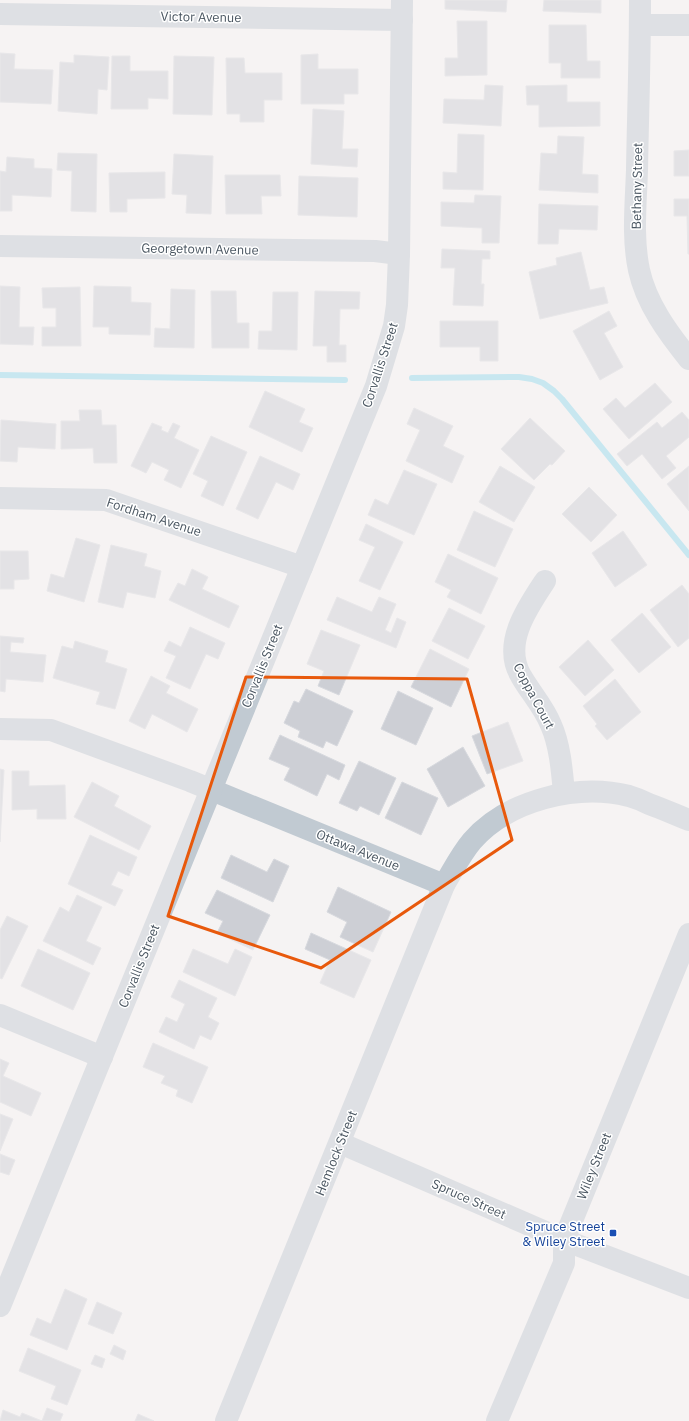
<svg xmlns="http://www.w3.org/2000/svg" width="689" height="1421" viewBox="0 0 689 1421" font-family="'IBM Plex Sans',sans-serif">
  <rect width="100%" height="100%" fill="#f5f3f3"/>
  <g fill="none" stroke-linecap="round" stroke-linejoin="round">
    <g stroke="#90daee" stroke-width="6">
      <path d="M0 375 345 380"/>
      <path d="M412 378 519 377 532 379 543 383 554 391 562 399 689 555"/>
    </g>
  </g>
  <g fill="#cdcfd5" stroke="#d7d9de">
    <path d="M445 0H507L506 12 445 9Z"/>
    <path d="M544 0H601V13L543 11Z"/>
    <path d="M457 21H487V75L445 76V58H458Z"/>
    <path d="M549 25H586L587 61H600V78H561V63H549Z"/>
    <path d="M0 53 15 54 14 69 53 70 51 104 0 102Z"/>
    <path d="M318 54V69H358V94H344V104H301V55Z"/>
    <path d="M74 55 109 57 107 90 98 89 97 114 58 111 60 62 74 63Z"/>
    <path d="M112 56H130V71H168V99L148 98V109H111Z"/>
    <path d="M174 56 214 57 212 115 173 114Z"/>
    <path d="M226 58H244L245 73H282V100H264V122H240V114H227Z"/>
    <path d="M485 85 503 86 501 126 443 123 444 99 484 100Z"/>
    <path d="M567 85V102H600V126L539 127V105H527L526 86Z"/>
    <path d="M313 109 344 111 342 149H358L357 167 311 164Z"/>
    <path d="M458 134 484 135 483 190 443 189V172L457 173Z"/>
    <path d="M558 136 584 137 582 174 598 175V193L539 190 541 153 557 154Z"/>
    <path d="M689 150V176H674V151Z"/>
    <path d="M58 153 97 154 96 212 71 211 72 171 57 170Z"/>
    <path d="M174 154 213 156 211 214 186 213 187 195 172 194Z"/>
    <path d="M7 157 34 159V168L52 169 51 197 12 195V211H0V171L6 172Z"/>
    <path d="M165 172V198L127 199V212H110L109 173Z"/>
    <path d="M225 175H280L281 196H261L262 214H226Z"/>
    <path d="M299 176 358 178 357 217 298 215Z"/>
    <path d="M475 195 501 196 499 243H482V228L441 226V202L474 203Z"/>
    <path d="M674 199H689V254H688L687 216H674Z"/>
    <path d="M539 204 598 206 597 230 559 229 558 244H538Z"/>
    <path d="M442 249 490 251V259H482L481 284H484L483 306 453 305 455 268H441Z"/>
    <path d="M581 252 590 290 604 287 608 303 540 319 529 272 557 265 556 258Z"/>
    <path d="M0 286 20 287 19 327H34L33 345 0 344Z"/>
    <path d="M94 286 131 287V302L151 303 150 335 109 334V327H93Z"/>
    <path d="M80 287 81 346H42V327H56V308H43L42 288Z"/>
    <path d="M171 289 195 290 194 348 154 347 155 328 170 329Z"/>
    <path d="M211 291H236L237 323H249V348H212Z"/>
    <path d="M315 291 360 292 359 309H340L339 345H346V362H327V346H313Z"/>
    <path d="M273 292H298L297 350 258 349 259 331H272Z"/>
    <path d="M609 311 617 326 604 333 623 367 600 380 573 331Z"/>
    <path d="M440 321H498V361H480V347H440Z"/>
    <path d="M655 383 672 402 629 439 603 409 616 398 625 408Z"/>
    <path d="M265 391 305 409 299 422 313 428 302 452 249 427Z"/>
    <path d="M414 408 453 426 443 446 464 456 452 483 406 461 420 430 407 424Z"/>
    <path d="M79 410H101L102 425H116L117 463H94L93 448 61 449V421H80Z"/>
    <path d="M682 412 689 420V437L666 456 676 468 662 479 642 454 627 466 617 454 657 422 662 428Z"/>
    <path d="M530 418 565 451 552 465 550 464 534 480 501 449Z"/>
    <path d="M1 420 56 424 55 449 18 447 17 462 0 461Z"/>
    <path d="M152 423 162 427 161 430 168 433 173 423 180 426 174 438 199 450 181 488 164 480 169 470 152 462 146 473 131 466Z"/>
    <path d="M211 436 247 452 223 506 201 496 208 481 193 474Z"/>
    <path d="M260 456 300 474 293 490 276 482 258 519 236 509Z"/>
    <path d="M500 466 535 487 514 522 479 502Z"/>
    <path d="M689 466V511L667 484Z"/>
    <path d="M404 470 437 484 414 535 368 515 375 499 388 505Z"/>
    <path d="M589 487 617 515 591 542 562 514Z"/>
    <path d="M474 511 513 529 495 567 457 550Z"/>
    <path d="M366 524 403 542 380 590 359 581 375 547 359 540Z"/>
    <path d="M623 531 647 565 615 587 592 553Z"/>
    <path d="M76 538 100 545 84 602 47 591 51 574 64 578Z"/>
    <path d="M111 545 147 554 144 566 161 571 155 598 127 592 123 608 98 602Z"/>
    <path d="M0 551H28L29 579 14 580V589H0Z"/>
    <path d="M448 554 498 578 481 614 447 597 451 590 435 582Z"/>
    <path d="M192 569 208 577 202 589 239 606 229 628 169 600 178 583 185 586Z"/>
    <path d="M682 585 689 594V638L678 647 650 610Z"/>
    <path d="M337 597 372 612 379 597 396 604 385 630 391 633 397 618 406 622 396 648 327 620Z"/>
    <path d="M449 608 485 626 468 659 432 641Z"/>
    <path d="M642 613 671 647 639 673 611 640Z"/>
    <path d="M190 627 225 643 218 659 206 654 190 689 166 678 176 656 164 651 169 641 181 647Z"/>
    <path d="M321 630 360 645 339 695 318 686 324 671 307 664Z"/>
    <path d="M0 636 24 638 23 643 11 642 10 652 46 655 43 682 6 679 5 692 0 691Z"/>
    <path d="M588 640 614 670 585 696 559 667Z"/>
    <path d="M75 641 108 651 105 662 127 669 115 709 96 704 100 692 53 678 62 646 73 649Z"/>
    <path d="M430 649 469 669 451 707 411 687Z"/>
    <path d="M151 676 170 686 166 693 198 709 187 732 152 714 145 729 129 721Z"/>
    <path d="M615 679 641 712 607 740 595 726 597 724 583 706Z"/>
    <path d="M306 689 353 711 337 746 326 741 323 748 298 737 300 731 284 723 294 701 299 703Z"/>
    <path d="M398 691 433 708 416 745 381 729Z"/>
    <path d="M508 722 523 761 487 774 472 736Z"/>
    <path d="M280 735 345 765 339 780 327 774 317 796 284 780 290 768 269 759Z"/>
    <path d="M463 747 485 786 448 807 427 769Z"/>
    <path d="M359 761 396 778 379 815 360 806 357 811 339 803Z"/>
    <path d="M0 769 4 770 0 842Z"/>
    <path d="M12 771H29V786L65 785 66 819H37V809L12 810Z"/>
    <path d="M92 782 119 796 114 806 151 826 139 850 74 817Z"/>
    <path d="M402 782 438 798 421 835 385 818Z"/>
    <path d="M90 835 137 857 129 876 118 871 111 885 123 890 115 906 68 884Z"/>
    <path d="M231 855 267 872 274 859 289 866 273 902 221 878Z"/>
    <path d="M338 887 391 912 373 952 340 937 347 922 327 912Z"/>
    <path d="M217 890 270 915 253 950 217 933 223 921 205 913Z"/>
    <path d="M77 895 102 907 86 941 101 948 93 965 43 941 60 907 69 912Z"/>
    <path d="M7 916 28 926 2 979 0 978V930Z"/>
    <path d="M311 933 371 960 354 998 320 983 330 960 305 949Z"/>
    <path d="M38 949 90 973 73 1010 21 986Z"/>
    <path d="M193 949 228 964 235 949 252 957 235 996 183 972Z"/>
    <path d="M179 980 217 998 208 1017 219 1023 211 1040 200 1035 194 1049 159 1032 166 1017 177 1022 185 1004 171 997Z"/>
    <path d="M153 1043 208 1067 192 1103 176 1096 178 1090 161 1083 165 1076 143 1067Z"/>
    <path d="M0 1059 9 1063 3 1076 41 1093 31 1116 0 1102Z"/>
    <path d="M0 1114 13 1119 0 1151Z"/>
    <path d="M0 1154 15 1160 9 1175 0 1172Z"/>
    <path d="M65 1289 87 1299 67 1350 30 1335 37 1318 51 1324Z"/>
    <path d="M97 1302 122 1313 113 1334 88 1324Z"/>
    <path d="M114 1345 126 1351 123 1360 110 1354Z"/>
    <path d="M28 1348 81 1370 67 1405 51 1399 56 1386 19 1371Z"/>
    <path d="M95 1355 105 1359 102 1368 91 1364Z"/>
    <path d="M47 1408 63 1414 60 1421H0L3 1410 20 1417 22 1413 42 1421Z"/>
    <path d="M138 1414 154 1421H135Z"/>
  </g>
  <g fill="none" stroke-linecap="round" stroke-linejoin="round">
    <g stroke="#c1cad2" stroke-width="22">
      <path d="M640 0C640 57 638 113 637 170 636 203 632 237 639 270 646 303 668 333 689 359"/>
      <path d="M0 14 402 20"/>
      <path d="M640 25H689"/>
      <path d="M0 246 375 251 399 254"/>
      <path d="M0 498 106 500 302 567"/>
      <path d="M545 581C527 608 502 644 521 676 530 692 544 707 551 725 560 745 562 771 564 793"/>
      <path d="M0 729 51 730 190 781 444 885"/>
      <path d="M0 1015 102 1057"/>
      <path d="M340 1143 564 1240 689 1288"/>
      <path d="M0 1306 376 386 394 326 397 305 399 254 402 0"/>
      <path d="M226 1421 444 885C453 870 461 854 472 841 508 800 577 783 629 796 636 798 643 801 649 804 663 809 676 815 689 820"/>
      <path d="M497 1421 564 1263V1240L689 934"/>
    </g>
  </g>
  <path d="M0 0H689V1421H0ZM246 677 467 679 512 840 321 968 168 916Z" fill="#f5f3f3" fill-opacity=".55" fill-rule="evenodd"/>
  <path fill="none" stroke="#e8590c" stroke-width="3" stroke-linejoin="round" d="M246 677 467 679 512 840 321 968 168 916Z"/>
  <rect fill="#1a4fb4" stroke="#fff" stroke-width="1.5" x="609" y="1229" width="8" height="8" rx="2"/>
  <g text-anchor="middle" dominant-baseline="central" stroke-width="3" stroke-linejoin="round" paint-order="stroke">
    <g font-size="13" fill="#4a5661" stroke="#fff">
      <text transform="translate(201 17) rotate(1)">Victor Avenue</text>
      <text transform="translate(637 186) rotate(-89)">Bethany Street</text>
      <text transform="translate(200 249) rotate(1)">Georgetown Avenue</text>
      <text transform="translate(380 365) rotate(-72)">Corvallis Street</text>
      <text transform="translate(154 517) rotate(18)">Fordham Avenue</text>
      <text transform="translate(262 666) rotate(-68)">Corvallis Street</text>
      <text transform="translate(534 696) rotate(62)">Coppa Court</text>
      <text transform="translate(358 850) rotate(22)">Ottawa Avenue</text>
      <text transform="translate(139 966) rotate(-68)">Corvallis Street</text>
      <text transform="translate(336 1153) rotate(-68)">Hemlock Street</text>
      <text transform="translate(594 1166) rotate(-68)">Wiley Street</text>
      <text transform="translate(469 1199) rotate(24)">Spruce Street</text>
    </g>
    <g font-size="13" fill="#164399" stroke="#fff" text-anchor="end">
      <text x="605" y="1226">Spruce Street<tspan x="605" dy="15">&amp; Wiley Street</tspan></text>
    </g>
  </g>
</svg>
